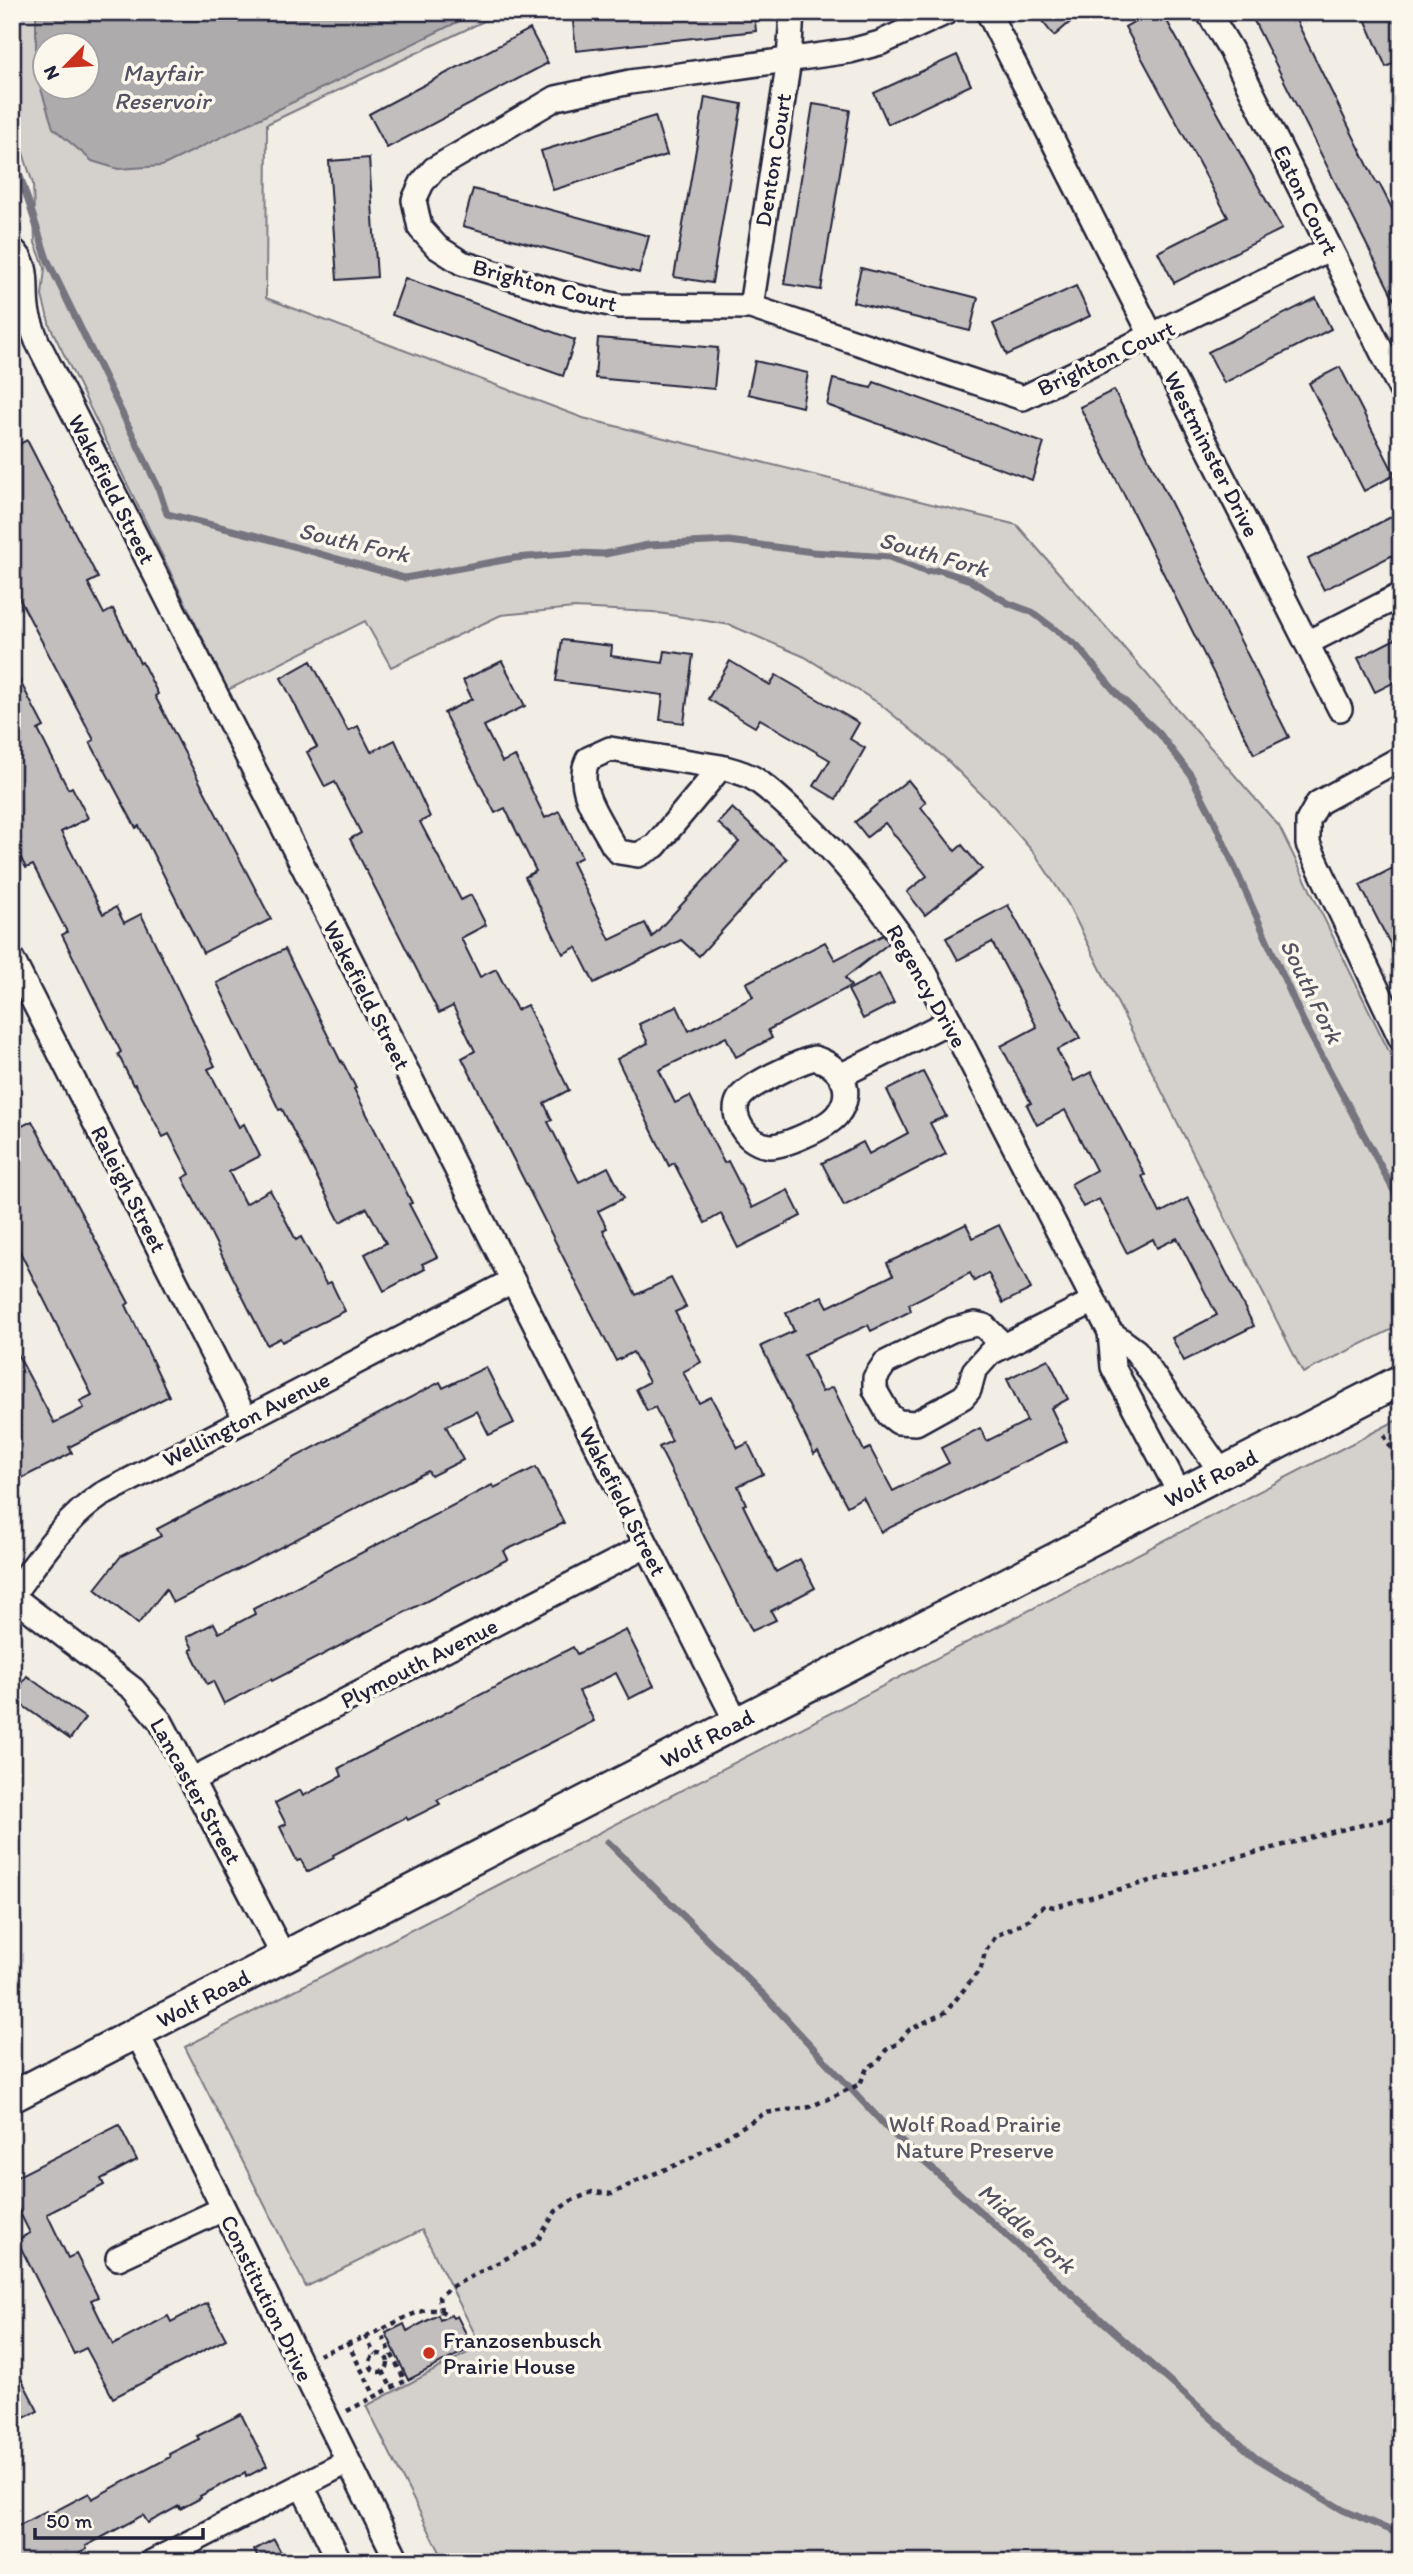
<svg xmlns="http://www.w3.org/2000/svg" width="1413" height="2574" viewBox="0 0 1413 2574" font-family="Itim,sans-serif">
  <rect width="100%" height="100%" fill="#f2eee5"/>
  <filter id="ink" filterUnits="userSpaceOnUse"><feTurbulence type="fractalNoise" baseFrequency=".0143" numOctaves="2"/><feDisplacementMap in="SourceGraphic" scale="14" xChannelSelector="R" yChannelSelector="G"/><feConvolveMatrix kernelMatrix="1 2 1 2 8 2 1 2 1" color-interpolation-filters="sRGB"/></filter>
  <g filter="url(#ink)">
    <g fill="#d4d1cc" stroke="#7b7a84" stroke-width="2" fill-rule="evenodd">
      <path d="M12 12H503L267 124 266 298 583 418 1017 525 1279 826 1401 1076V1325L1303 1373 1068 904 1035 854 995 808 945 758 880 704 805 657 730 625 653 612 574 608 501 615 391 667 365 621 228 690 50 326 42 296 45 268 35 243 33 184 12 118ZM46 46H88V88H46Z"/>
      <path d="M1401 1418V2562H445L366 2406 481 2346 422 2230 306 2287 185 2047Z"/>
    </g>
    <path fill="#aeabad" stroke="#76747f" stroke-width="2" fill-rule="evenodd" d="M36 12H478L162 166 118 169 92 161 53 128 36 73ZM46 46H88V88H46Z"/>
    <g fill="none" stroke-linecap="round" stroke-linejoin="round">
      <g stroke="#76747f" stroke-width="7">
        <path d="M12 151 47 259 158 487 167 514 257 536 405 578 515 558 577 553 605 554 648 545 729 541 813 552 889 557 926 572 939 570 970 580 1008 603 1032 612 1077 646 1118 695 1159 733 1190 774 1211 814 1303 1021 1401 1204"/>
        <path d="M608 1842 764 1995 892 2133 1256 2458 1343 2510 1401 2535"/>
      </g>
    </g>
    <g fill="#c2bebe" stroke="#22223b" stroke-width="2">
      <path d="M572 12H754L756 31 576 51Z"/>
      <path d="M1035 12H1082L1054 36Z"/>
      <path d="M1151 12H1162L1282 229 1174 283 1158 252 1228 217 1125 27Z"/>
      <path d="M1268 12H1292L1377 184 1379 183 1401 226V313L1253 19Z"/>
      <path d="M1362 12H1401V60L1386 67Z"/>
      <path d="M530 29 548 63 387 148 369 114Z"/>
      <path d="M957 55 971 85 888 124 874 93Z"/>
      <path d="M705 97 742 104 712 283 674 277Z"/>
      <path d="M813 104 850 110 821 290 784 284Z"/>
      <path d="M655 116 667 155 553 190 541 151Z"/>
      <path d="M369 158 377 277 337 280 329 161Z"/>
      <path d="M473 189 649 236 639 273 463 226Z"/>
      <path d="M861 268 978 298 970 331 853 302Z"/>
      <path d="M405 278 575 340 563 376 392 315Z"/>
      <path d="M1076 286 1090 316 1007 355 993 324Z"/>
      <path d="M1316 298 1331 329 1224 383 1208 352Z"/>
      <path d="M598 338 718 348 714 389 595 378Z"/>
      <path d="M755 361 808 373 802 407 748 394Z"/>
      <path d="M1340 367 1395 475 1364 491 1309 383Z"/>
      <path d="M833 379 871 388 874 382 1044 443 1032 480 827 405Z"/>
      <path d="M1114 390 1289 737 1254 754 1080 407Z"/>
      <path d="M27 440 98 578 88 583 104 614 113 609 140 663 142 662 158 694 155 696 271 919 203 953 139 826 136 828 90 742 94 740 12 585V448Z"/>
      <path d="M1401 512V551L1324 590 1308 559Z"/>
      <path d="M1401 636V679L1375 692 1358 658Z"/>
      <path d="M562 640 612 646 611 656 663 663 665 651 693 655 684 723 660 720 663 695 556 681Z"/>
      <path d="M311 661 348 731 358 726 371 752 395 740 430 817 420 822 461 900 471 895 486 925 461 938 480 977 496 969 517 1010 527 1005 569 1090 544 1103 552 1120 548 1122 579 1182 608 1167 624 1198 598 1211 607 1228 603 1230 636 1295 671 1278 686 1307 675 1312 701 1362 683 1372 699 1403 711 1397 738 1448 748 1443 763 1474 738 1486 746 1504 743 1505 776 1572 800 1559 815 1588 771 1611 776 1620 752 1631 659 1447 672 1441 655 1407 647 1411 636 1389 649 1382 633 1352 616 1361 462 1058 475 1051 453 1006 439 1013 350 839 361 833 335 782 325 787 307 752 317 747 281 678Z"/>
      <path d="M502 661 525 706 484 726 502 762 515 756 545 818 559 811 582 857 572 862 610 940 645 923 652 937 739 842 718 823 732 808 787 859 699 956 681 940 594 983 576 947 563 954 525 877 536 871 505 808 495 813 444 713 472 699 463 680Z"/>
      <path d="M730 661 770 685 776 675 859 723 850 739 865 748 836 799 814 786 830 760 760 719 755 727 708 699Z"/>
      <path d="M12 666 44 727 38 730 68 789 72 787 88 818 61 832 103 914 116 907 124 923 141 914 215 1066 208 1069 239 1127 244 1124 260 1156 229 1172 245 1204 270 1190 296 1240 301 1237 326 1284 331 1282 345 1311 282 1342 280 1338 267 1345 183 1178 190 1174 169 1134 163 1137 135 1084 133 1085 118 1054 121 1052 62 935 67 932 33 865 26 868 12 841Z"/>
      <path d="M908 780 926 802 921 807 955 851 962 845 982 869 925 915 907 892 927 876 885 823 867 837 855 822Z"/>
      <path d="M1401 864V965L1360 885Z"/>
      <path d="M1008 905 1080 1038 1057 1050 1074 1081 1091 1072 1145 1175 1142 1176 1160 1213 1188 1198 1254 1326 1184 1361 1172 1338 1217 1315 1177 1238 1157 1248 1153 1239 1127 1253 1099 1199 1083 1207 1071 1184 1096 1170 1065 1110 1037 1125 1027 1105 1031 1103 1001 1046 1037 1027 992 942 958 960 946 938Z"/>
      <path d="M883 935 889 943 845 978 851 986 768 1030 772 1038 736 1057 726 1037 659 1070 675 1103 690 1096 724 1163 728 1161 752 1208 788 1190 801 1216 738 1248 721 1214 705 1223 674 1163 669 1166 617 1059 648 1043 639 1024 677 1006 689 1031 753 997 746 983 825 942 835 960Z"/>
      <path d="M285 949 341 1062 342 1061 356 1088 354 1089 412 1203 409 1204 437 1257 422 1264 425 1269 384 1291 365 1254 386 1243 367 1208 340 1222 282 1109 279 1110 217 983Z"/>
      <path d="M879 974 894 1003 863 1019 848 990Z"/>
      <path d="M923 1072 946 1116 930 1123 946 1154 844 1206 822 1163 863 1142 869 1154 908 1133 887 1090Z"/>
      <path d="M32 1121 129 1303 126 1305 169 1396 69 1447 72 1453 12 1483V1344L54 1423 84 1408 80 1401 92 1395 16 1244H12V1131Z"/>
      <path d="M966 1224 973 1238 999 1225 1031 1289 1003 1303 988 1273 974 1281 970 1273 909 1304 911 1311 871 1331 868 1325 804 1355 822 1392 833 1387 864 1451 870 1448 893 1491 949 1463 941 1448 980 1428 987 1441 1027 1421 1007 1379 1048 1359 1068 1399 1051 1408 1067 1441 881 1532 863 1497 847 1506 818 1451 814 1454 761 1346 794 1331 786 1313 822 1296 828 1307 893 1275 887 1263Z"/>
      <path d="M486 1367 514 1423 489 1435 477 1411 446 1426 463 1460 431 1476 428 1471 173 1603 166 1589 138 1624 95 1589 121 1556 161 1536 157 1529 440 1382 443 1388Z"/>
      <path d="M536 1467 564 1523 504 1551 508 1559 272 1681 271 1679 224 1704 213 1681 207 1684 190 1650 193 1649 187 1637 214 1623 219 1633 255 1614 253 1609 492 1485 494 1488Z"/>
      <path d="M626 1630 654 1686 629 1699 616 1673 579 1691 594 1721 437 1800 440 1804 408 1820 406 1817 333 1855 334 1858 307 1872 301 1860 297 1861 280 1827 286 1824 275 1803 300 1790 303 1796 342 1776 339 1768 573 1647 577 1654Z"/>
      <path d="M27 1676 85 1718 70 1739 12 1698Z"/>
      <path d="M119 2125 137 2160 101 2179 104 2185 47 2214 68 2258 76 2254 98 2297 91 2300 113 2345 168 2316 171 2322 207 2303 226 2339 113 2398 86 2348 74 2354 17 2240 30 2233 12 2197V2179Z"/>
      <path d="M438 2315 440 2320 451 2315 453 2318 457 2316 473 2347 408 2380 386 2333 404 2324 407 2331Z"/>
      <path d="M12 2361 38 2411 12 2424Z"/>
      <path d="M241 2414 267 2466 246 2477 245 2473 200 2496 201 2498 180 2509 179 2506 148 2523 143 2515 86 2546 87 2549 64 2562H18L12 2551V2529L46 2511 48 2515 89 2493 92 2499 170 2457 169 2454 199 2439 197 2436Z"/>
      <path d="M274 2539 286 2562H260L254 2550Z"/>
    </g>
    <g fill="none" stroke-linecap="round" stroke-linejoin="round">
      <defs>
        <g id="minor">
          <path d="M947 12 880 43 850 51 630 82 556 98 434 169 422 183 414 200 420 228 437 247 462 263 560 293 619 306 751 307 1023 398 1329 249"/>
          <path d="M988 12 1340 709"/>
          <path d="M1208 12 1231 50 1401 390"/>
          <path d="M12 249C31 265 24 286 27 308 28 319 33 330 37 341L737 1723"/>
          <path d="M751 307 789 60 792 12"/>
          <path d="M1307 643 1401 595"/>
          <path d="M1401 758 1318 803 1308 821V844L1401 1039"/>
          <path d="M721 767 655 846 638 855 619 852 613 845C599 818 574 788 588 759L610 749 721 767C732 770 746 773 756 780 771 790 784 803 797 815 845 860 884 910 921 965L1110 1332 1113 1367 1180 1494"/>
          <path d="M12 959 246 1420"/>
          <path d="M814 1058C840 1065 857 1090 837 1115 826 1128 785 1146 770 1146 759 1145 749 1139 743 1130 737 1121 733 1109 739 1099 747 1085 797 1063 814 1058Z"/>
          <path d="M842 1075 950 1021"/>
          <path d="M1110 1332 1136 1351 1222 1473"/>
          <path d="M1003 1345 984 1326 975 1324 952 1330 885 1363 875 1378V1390L889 1415 898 1422 916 1423 963 1397 969 1390 974 1371 990 1353 1094 1301"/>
          <path d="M12 1595C41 1557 62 1522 101 1495L512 1281"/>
          <path d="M12 1596 133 1689 161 1722 284 1957"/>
          <path d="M193 1779 646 1546"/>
          <path d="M137 2033 398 2562"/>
          <path d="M118 2258 223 2209"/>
          <path d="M302 2486 340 2562"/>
          <path d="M152 2562 347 2462"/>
        </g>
        <g id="major">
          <path id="s1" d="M12 2097 1401 1380"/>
        </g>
      </defs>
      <use href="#minor" stroke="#22223b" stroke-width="28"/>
      <use href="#major" stroke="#22223b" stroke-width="35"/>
      <g stroke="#22223b" stroke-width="4.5" stroke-dasharray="5 5" stroke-linecap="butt">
        <path d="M1384 1435 1401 1469"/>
        <path d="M441 2311 439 2297 449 2288 536 2243 556 2211 571 2201 592 2192 612 2194 639 2180 688 2160 765 2113 810 2107 860 2084 867 2068 879 2061 886 2050 897 2044 909 2030 946 2012 981 1968 985 1952 996 1936 1030 1919 1037 1910 1046 1905 1054 1907 1332 1832 1401 1816"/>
        <path d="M365 2336 375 2355"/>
        <path d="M347 2342 375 2396"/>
        <circle cx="379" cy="2363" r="9"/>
        <path d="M319 2355C339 2346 361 2340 381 2330 398 2322 429 2300 448 2315"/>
        <path d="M383 2371 391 2387"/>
        <path d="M347 2411 405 2381 380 2331"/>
      </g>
      <use href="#minor" stroke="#fbf7ec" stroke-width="23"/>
      <use href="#major" stroke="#fbf7ec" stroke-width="30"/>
    </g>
  </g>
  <circle fill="#c8321e" stroke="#fbf7ec" stroke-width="2.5" cx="429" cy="2353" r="7"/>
  <g text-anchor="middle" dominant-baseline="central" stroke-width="7" stroke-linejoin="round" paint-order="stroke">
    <g font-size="23" fill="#22223b" stroke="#fbf7ec">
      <text transform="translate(773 160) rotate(-81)">Denton Court</text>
      <text transform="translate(1306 200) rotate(64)">Eaton Court</text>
      <text transform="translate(545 285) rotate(15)">Brighton Court</text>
      <text transform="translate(1106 358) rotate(-25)">Brighton Court</text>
      <text transform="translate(1212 454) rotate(63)">Westminster Drive</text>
      <text transform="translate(112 489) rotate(63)">Wakefield Street</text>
      <text transform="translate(927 986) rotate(60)">Regency Drive</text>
      <text transform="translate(367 995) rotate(63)">Wakefield Street</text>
      <text transform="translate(129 1189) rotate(63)">Raleigh Street</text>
      <text transform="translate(246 1419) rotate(-27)">Wellington Avenue</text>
      <text stroke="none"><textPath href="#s1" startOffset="1349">Wolf Road</textPath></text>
      <text transform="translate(623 1501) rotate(63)">Wakefield Street</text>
      <text transform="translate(419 1663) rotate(-27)">Plymouth Avenue</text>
      <text stroke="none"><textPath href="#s1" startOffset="782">Wolf Road</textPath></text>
      <text transform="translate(196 1791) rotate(61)">Lancaster Street</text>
      <text stroke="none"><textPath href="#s1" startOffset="215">Wolf Road</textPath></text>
      <text transform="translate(267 2298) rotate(64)">Constitution Drive</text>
    </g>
    <g font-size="23" fill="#575766" stroke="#fbf7ec">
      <text x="975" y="2124">Wolf Road Prairie<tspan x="975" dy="26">Nature Preserve</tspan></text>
    </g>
    <g font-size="23" fill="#22223b" stroke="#fbf7ec" text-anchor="start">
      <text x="443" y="2340">Franzosenbusch<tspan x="443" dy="26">Prairie House</tspan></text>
    </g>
    <g font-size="24" font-style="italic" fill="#535263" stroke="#fbf7ec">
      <text x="162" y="72">Mayfair<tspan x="162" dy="28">Reservoir</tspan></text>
      <text transform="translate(354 542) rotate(13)">South Fork</text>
      <text transform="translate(934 554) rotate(16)">South Fork</text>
      <text transform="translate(1312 991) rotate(64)">South Fork</text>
      <text transform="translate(1027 2228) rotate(42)">Middle Fork</text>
    </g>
  </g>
  <rect width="1413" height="2574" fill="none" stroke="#fbf7ec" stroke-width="42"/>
  <rect x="21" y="21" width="1371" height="2532" fill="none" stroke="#22223b" stroke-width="2.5" filter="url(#ink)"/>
  <g transform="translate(66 66) rotate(245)"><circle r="33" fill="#fbf7ec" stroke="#a4a2a5" stroke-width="2"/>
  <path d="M0-5L12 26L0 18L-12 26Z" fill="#c8321e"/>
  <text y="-10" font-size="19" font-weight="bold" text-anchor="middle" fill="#22223b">N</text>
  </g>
  <path d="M35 2528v10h168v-10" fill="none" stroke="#22223b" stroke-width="3.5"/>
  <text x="46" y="2528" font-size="21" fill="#22223b" stroke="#fbf7ec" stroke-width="5" paint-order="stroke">50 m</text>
</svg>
